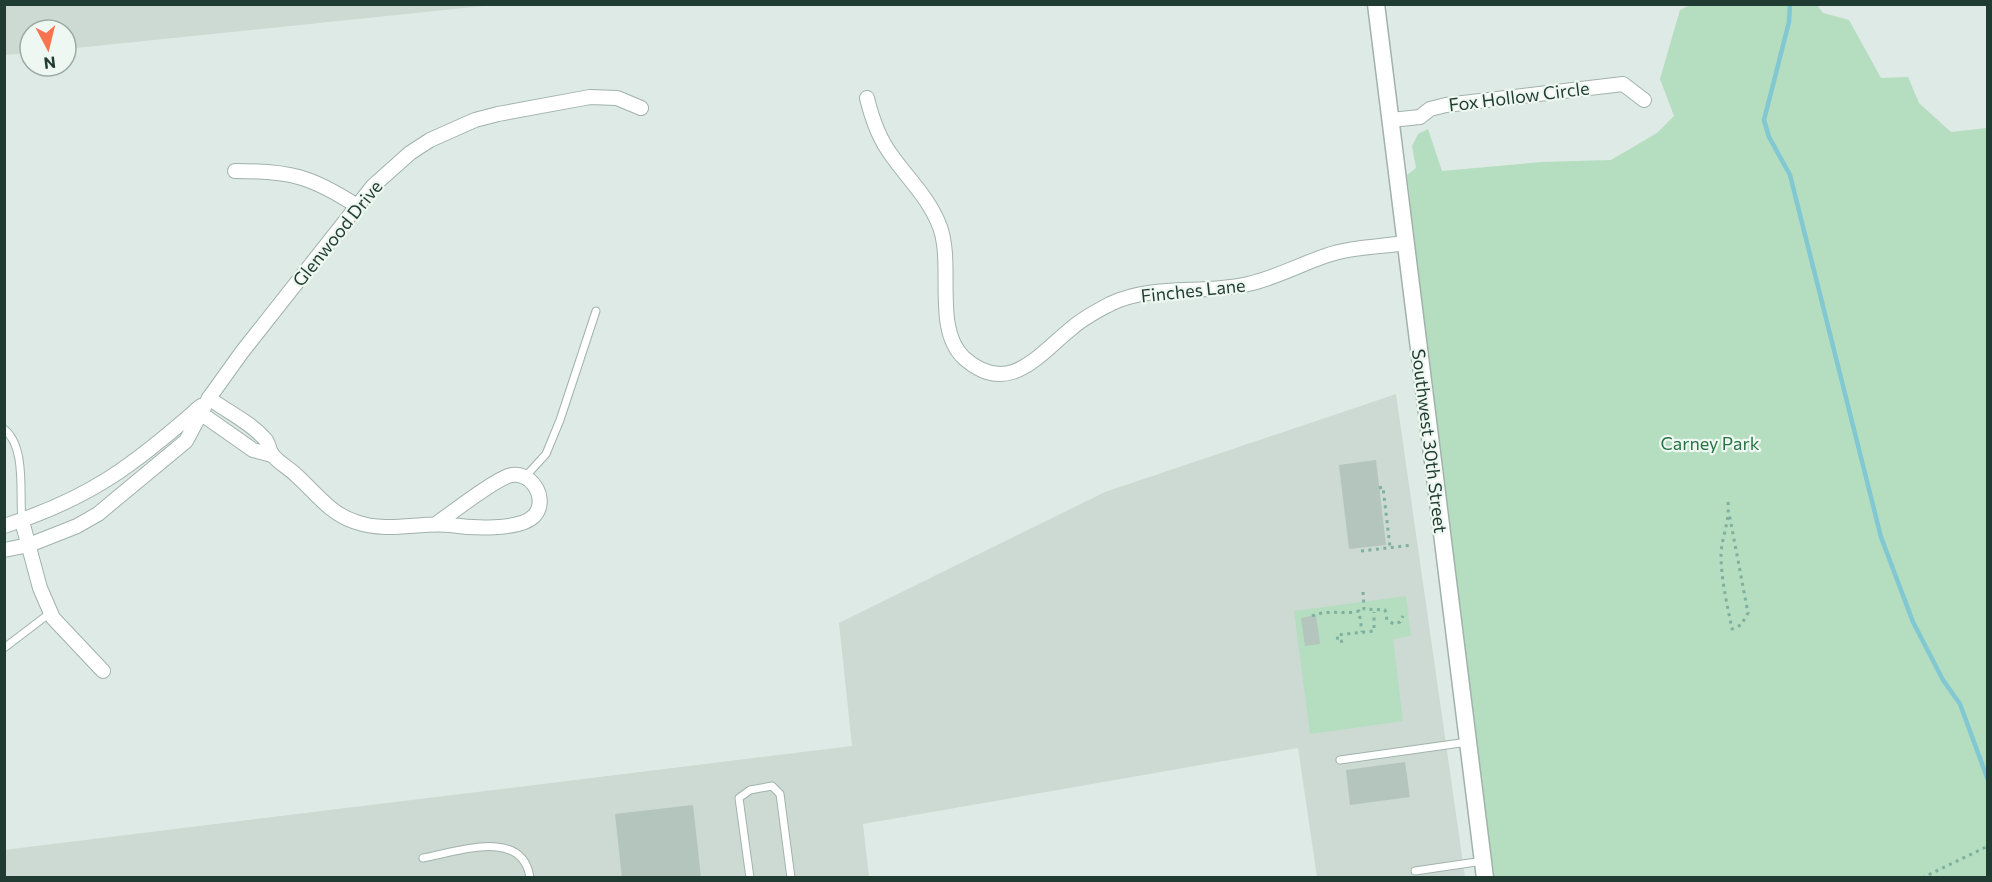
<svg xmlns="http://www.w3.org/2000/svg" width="1992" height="882" viewBox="0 0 1992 882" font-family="Commissioner,sans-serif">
  <rect width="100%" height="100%" fill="#deeae5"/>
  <g fill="#ccdad3">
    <path d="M4 5 5 4 493 5 66 49V30H30V53L5 55Z"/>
    <path d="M1396 394 1465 877H1317L1298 748 863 824 869 877 5 878 4 850 852 746 839 623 1105 492Z"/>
  </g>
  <g fill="#b5ddbf">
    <path d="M1690 5H1817L1823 13 1849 20 1881 78 1908 77 1919 103 1951 132 1987 128V877H1490L1402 200 1410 198 1407 175 1416 168 1412 146 1418 134 1428 129 1442 171 1542 162 1611 160 1657 133 1674 116 1660 79 1680 10Z"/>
    <path d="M1406 596 1411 636 1393 639 1403 721 1310 734 1294 611Z"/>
  </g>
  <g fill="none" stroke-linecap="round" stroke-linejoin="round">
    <path stroke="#82c8d3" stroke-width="4.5" d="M1790 4 1789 22 1764 120 1769 137 1790 175 1881 537 1913 622 1943 680 1960 704 1988 780"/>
  </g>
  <g fill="#b3c5bd">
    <path d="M1376 460 1386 545 1349 549 1339 465Z"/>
    <path d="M1316 615 1320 644 1305 646 1301 618Z"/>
    <path d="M1405 762 1410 797 1350 805 1346 770Z"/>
    <path d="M693 805 701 878H622L615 814Z"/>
  </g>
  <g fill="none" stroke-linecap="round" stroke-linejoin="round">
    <defs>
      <g id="service">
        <path d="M4 429C27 447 19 495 22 521"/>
        <path d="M525 477 546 454 560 420 596 311"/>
        <path d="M4 648 50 613"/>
        <path d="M1340 760 1468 742"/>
        <path d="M423 858C457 852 523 827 530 878"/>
        <path d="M1415 871 1483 861"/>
        <path d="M750 878 739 798 750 790 772 786 780 794 791 878"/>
      </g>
      <g id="minor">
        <path d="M867 98C872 119 879 139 892 156 909 180 929 198 940 227 954 266 933 329 964 358 1009 398 1039 354 1072 328 1083 318 1097 311 1110 304 1154 283 1203 295 1248 284 1275 278 1299 265 1325 256 1350 247 1379 247 1405 243"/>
        <path d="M1391 120 1420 117 1430 109 1446 105 1623 84 1644 100"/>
        <path d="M235 171C290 171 311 176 357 206"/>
        <path d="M209 398C226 411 250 422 264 438 269 442 268 449 272 454 277 462 289 468 296 475 315 492 330 514 356 522 387 533 419 522 450 525 471 528 519 531 534 516 550 499 530 468 508 476 491 482 453 512 436 524"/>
        <path d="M196 410 253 450 272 455"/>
        <path d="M22 521 40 588 53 618 103 671"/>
        <path d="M4 526C91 498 134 465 201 406"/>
        <path d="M4 550 29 545 77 526 98 514 186 441 209 398 242 352 373 186 410 153 430 140 475 120 498 114 590 97 617 98 641 108"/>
      </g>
      <path id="tertiary" d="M1376 4 1485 878"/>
    </defs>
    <use href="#service" stroke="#a1b2ac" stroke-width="9"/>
    <use href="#minor" stroke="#a1b2ac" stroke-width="16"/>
    <use href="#tertiary" stroke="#a1b2ac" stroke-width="19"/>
    <g stroke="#7db09f" stroke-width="3" stroke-dasharray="3 4.5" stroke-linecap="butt">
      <path d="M1379 488 1383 487 1390 547"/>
      <path d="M1728 502C1730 521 1722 536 1721 554 1721 579 1727 604 1732 629L1741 625 1748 613 1729 513"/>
      <path d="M1361 551 1413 545"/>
      <path d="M1363 592 1364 609 1385 610 1387 620 1394 624 1400 622 1403 616"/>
      <path d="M1312 616C1328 609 1343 615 1359 611L1362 632"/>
      <path d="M1343 641 1338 642 1337 635 1374 631V612"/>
      <path d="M1922 878 1988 846"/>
    </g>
    <use href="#service" stroke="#fff" stroke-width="7"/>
    <use href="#minor" stroke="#fff" stroke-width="14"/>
    <use href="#tertiary" stroke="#fff" stroke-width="16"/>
  </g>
  <g text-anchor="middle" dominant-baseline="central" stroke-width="4.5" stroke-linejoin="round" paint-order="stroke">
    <g font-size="18" fill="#1f3b32" stroke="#eef7f2">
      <text transform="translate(1519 96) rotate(-7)">Fox Hollow Circle</text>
      <text transform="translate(337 233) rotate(-51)">Glenwood Drive</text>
      <text transform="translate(1193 290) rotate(-6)">Finches Lane</text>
      <text transform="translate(1430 441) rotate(83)">Southwest 30th Street</text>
    </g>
    <g font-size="18" fill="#277343" stroke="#eef7f2">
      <text x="1710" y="443">Carney Park</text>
    </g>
  </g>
  <rect width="1992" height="882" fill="none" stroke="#1f3b32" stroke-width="12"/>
  <g transform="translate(48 48) rotate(173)"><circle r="28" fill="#eef7f2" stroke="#9baca5" stroke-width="1.5"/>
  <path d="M0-4.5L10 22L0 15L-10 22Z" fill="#f8744e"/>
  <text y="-9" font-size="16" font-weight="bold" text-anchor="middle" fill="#1f3b32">N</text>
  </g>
</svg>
